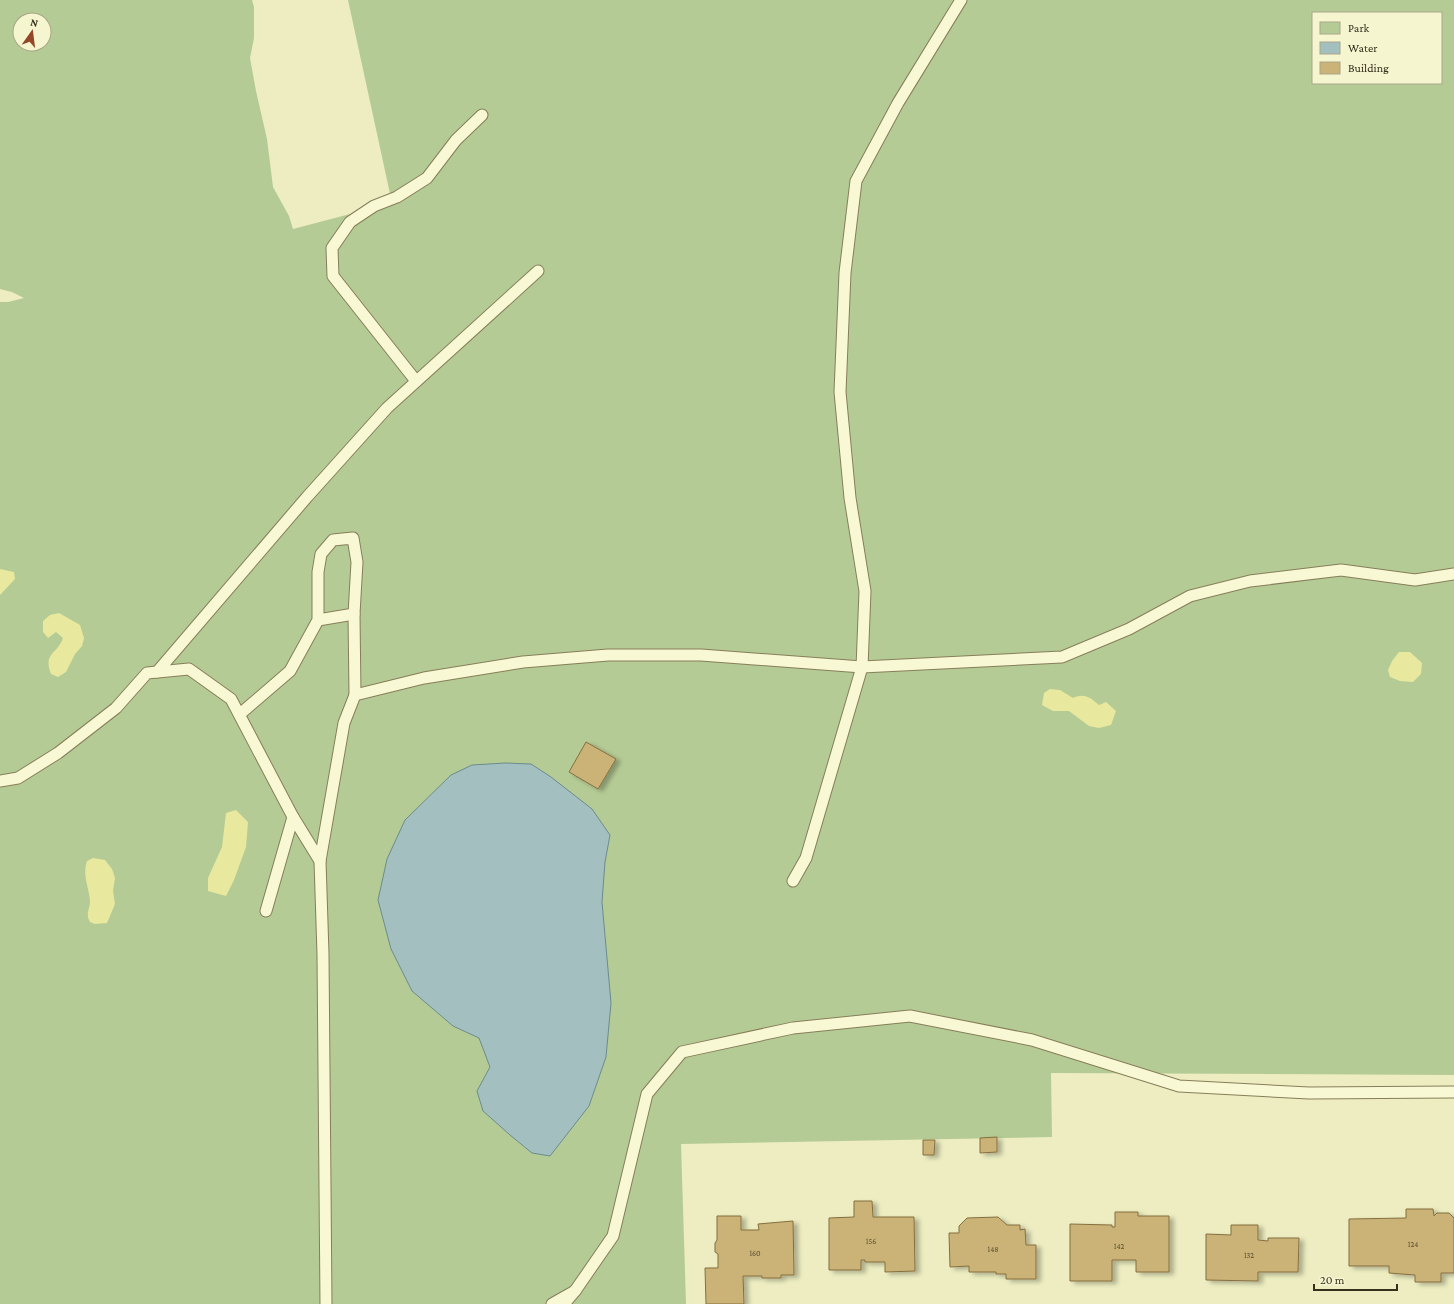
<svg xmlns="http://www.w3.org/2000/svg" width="1454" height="1304" viewBox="0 0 1454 1304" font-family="'Crimson Pro',serif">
  <defs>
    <filter id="shadow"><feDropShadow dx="4.5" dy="2.5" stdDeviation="2" flood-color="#0004"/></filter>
  </defs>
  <rect width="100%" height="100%" fill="#ededc1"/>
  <path fill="#b5cb95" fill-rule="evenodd" d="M0 0H252L254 7V38L250 58 256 91 267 139 273 187 289 216 293 229 392 203 348 0H1454V1075L1051 1073 1052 1137 681 1144 686 1304H0V302H8L24 298 12 292 0 289ZM1313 13H1441V83H1313ZM20 20H44V44H20Z"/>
  <g fill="#e8e99e">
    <path d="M0 569 14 572 15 579 0 595Z"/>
    <path d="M59 613 80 625 84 638 82 646 75 654 66 672 58 677 51 674C43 652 57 655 63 638L56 632 48 638 43 632V621L50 615Z"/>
    <path d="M1399 652H1410L1422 663 1421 674 1413 682 1400 681 1390 677 1388 670 1392 661Z"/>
    <path d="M1050 689 1060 690 1073 698C1084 693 1090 697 1099 705L1106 702 1116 711 1111 725 1099 728 1089 726 1069 711H1053L1042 705 1044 693Z"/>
    <path d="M236 810 248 822 246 847 234 880 226 896 208 891V878L222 847 226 813Z"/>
    <path d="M93 858 105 860 112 869 115 878 113 891 115 904 107 923 95 924 90 922C85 913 90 910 90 901 89 887 82 875 87 861Z"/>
  </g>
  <path fill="#a3bfbf" stroke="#6b8c8d" d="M505 763 531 764 551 777 592 809 610 835 605 862 602 902 611 1003 606 1057 589 1106 550 1156 532 1153 510 1135 483 1111 477 1091 490 1067 479 1038 453 1026 412 991 391 949 378 900 387 859 405 820 451 775 472 765Z"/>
  <g fill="#cbb277" stroke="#856f3f" filter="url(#shadow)">
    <path d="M586 742 616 759 598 789 569 772Z"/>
    <path d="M997 1137V1152L980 1153V1138Z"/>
    <path d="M923 1140H935L934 1155H923Z"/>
    <path d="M854 1201H872L873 1217H914L915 1271 885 1272V1262H865V1260H861V1270H829V1218L854 1217Z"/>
    <path d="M1406 1209H1433L1434 1216 1437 1213H1449L1454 1218V1273H1441V1282H1415V1275L1389 1273V1266H1349V1219L1406 1218Z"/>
    <path d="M1115 1212H1138V1216H1169V1272H1136V1260H1112V1281H1070V1224L1112 1225V1227H1115Z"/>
    <path d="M717 1216H741V1230H759L758 1224 793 1221 794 1275H781V1278H762V1276H743L744 1304H706L705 1268H718V1254L715 1252V1243L717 1240Z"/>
    <path d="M998 1217 1007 1225H1020V1230L1025 1229 1026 1245H1036V1279H1006V1274H996V1272H969V1266L950 1267 949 1233H959V1226L967 1218Z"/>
    <path d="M1231 1225H1258V1240L1268 1241V1238H1299L1298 1272H1258V1281L1206 1280V1234L1231 1235Z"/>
  </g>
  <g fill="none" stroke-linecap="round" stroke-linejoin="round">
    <defs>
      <g id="service">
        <path d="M416 381 333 276 332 248 350 222 374 206 397 197 427 178 456 140 482 115"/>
        <path d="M354 614 355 695"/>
        <path d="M157 672 307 497 387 408 538 271"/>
        <path d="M240 714 290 671 318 620V572L321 554 333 540 353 538 357 562 354 614 318 620"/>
        <path d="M0 781 18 778 58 753 116 708 147 673 189 669 231 699 293 817"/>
        <path d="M320 861 344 723 355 695 424 678 523 662 608 655H701L862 667 1062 657 1129 629 1190 596 1250 581 1341 570 1415 580 1454 574"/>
        <path d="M793 881 806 858 862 667 865 591 850 498 840 392 845 273 856 181 898 103 961 0"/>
        <path d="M266 911 293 817 320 861 323 954 326 1304"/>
        <path d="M575 1291 613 1236 647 1094 682 1052 793 1028 910 1016 1032 1040 1179 1086 1309 1093 1454 1092"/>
        <path d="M552 1304 575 1291 564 1304"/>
      </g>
    </defs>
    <use href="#service" stroke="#867e59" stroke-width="13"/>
    <use href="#service" stroke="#f8f8d4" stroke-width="11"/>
  </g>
  <g text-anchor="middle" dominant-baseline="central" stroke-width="4" stroke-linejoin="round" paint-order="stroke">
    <g font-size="8" fill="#5b5034">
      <text x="871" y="1241">156</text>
      <text x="1413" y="1244">124</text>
      <text x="1119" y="1246">142</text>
      <text x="993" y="1249">148</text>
      <text x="755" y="1253">160</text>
      <text x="1249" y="1255">132</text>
    </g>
  </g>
  <rect x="1312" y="12" width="130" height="72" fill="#f5f5d0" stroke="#a9a688"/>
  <rect x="1320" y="22" width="20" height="12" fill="#b5cb95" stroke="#a9a688"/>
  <text x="1348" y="32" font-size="12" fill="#36301d">Park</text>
  <rect x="1320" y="42" width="20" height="12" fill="#a3bfbf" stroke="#a9a688"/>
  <text x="1348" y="52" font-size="12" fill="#36301d">Water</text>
  <rect x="1320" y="62" width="20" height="12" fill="#cbb277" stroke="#a9a688"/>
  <text x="1348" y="72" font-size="12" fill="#36301d">Building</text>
  <g transform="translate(32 32) rotate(14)"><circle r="19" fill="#f5f5d0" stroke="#a9a688"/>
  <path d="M0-3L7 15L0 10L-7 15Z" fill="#944729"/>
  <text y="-6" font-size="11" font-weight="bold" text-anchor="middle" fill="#36301d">N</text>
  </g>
  <path d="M1314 1284v6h83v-6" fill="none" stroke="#36301d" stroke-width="2"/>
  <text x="1320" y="1284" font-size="12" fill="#36301d" stroke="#f5f5d0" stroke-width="3" paint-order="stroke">20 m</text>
</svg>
